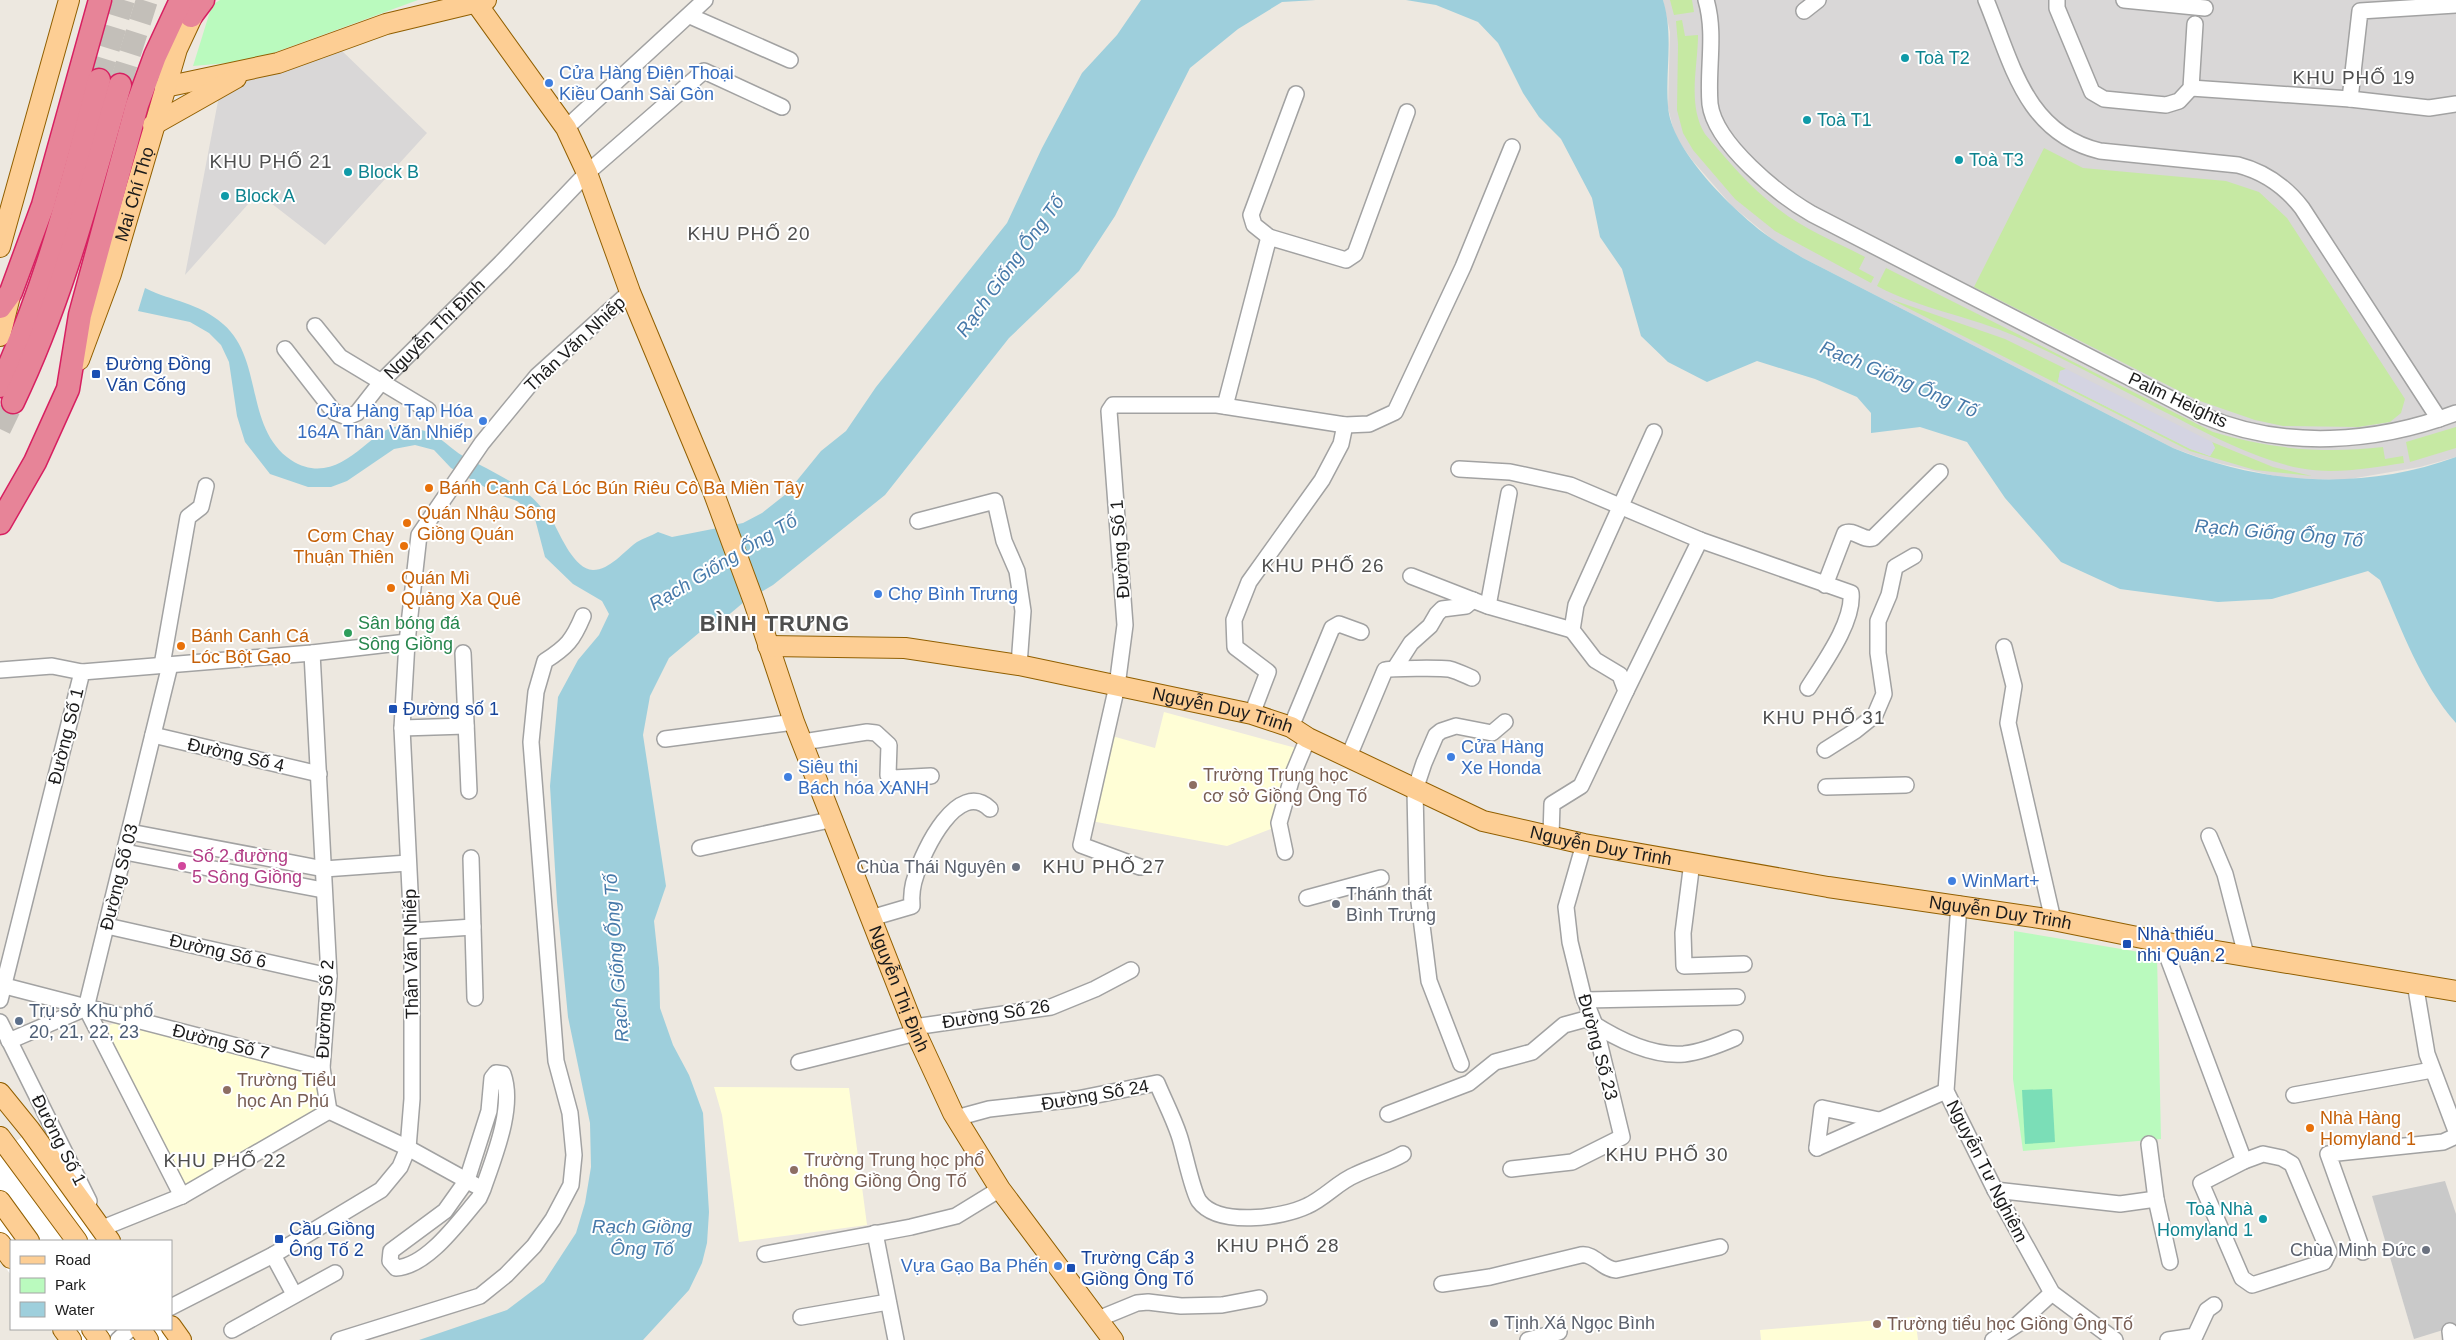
<svg xmlns="http://www.w3.org/2000/svg" width="2456" height="1340" viewBox="0 0 2456 1340" font-family="Helvetica,sans-serif">
  <rect width="100%" height="100%" fill="#ede8e0"/>
  <g fill="#d9d7d7">
    <path d="M1663 0H2456V457L2420 467 2344 480 2284 478 2209 461 2173 448 1803 258 1773 240 1732 206 1692 160 1675 136 1668 108 1670 32Z"/>
    <path d="M339 48 427 133 325 245 258 193 185 275 222 80Z"/>
  </g>
  <g fill="#fffed6">
    <path d="M1164 712 1296 748 1273 828 1227 846 1091 821 1112 736 1155 748Z"/>
    <path d="M120 1022 312 1072 318 1075 323 1105 318 1112 188 1185 184 1183 104 1031 106 1026Z"/>
    <path d="M714 1087 849 1088 867 1225 739 1242 722 1115Z"/>
    <path d="M1915 1317 1918 1340H1761L1760 1330Z"/>
  </g>
  <path fill="#c9c9c9" d="M2445 1181 2456 1214V1326L2414 1339 2372 1196Z"/>
  <g fill="#c6e9a3">
    <path d="M1670 0H1692L1694 12 1674 15Z"/>
    <path d="M1682 20 1685 36 1698 35C1698 67 1687 105 1705 134 1727 160 1750 187 1777 208 1803 229 1836 242 1865 257L1859 269 1874 277 1871 283 1775 231 1735 199 1693 150 1683 133 1677 110 1678 44 1676 21Z"/>
    <path d="M2044 148 2083 168 2226 181 2259 192 2287 218 2405 399 2401 413 2390 422 2358 427 2283 426 2255 420 2197 400 1974 287Z"/>
    <path d="M1886 268 2213 432C2269 449 2324 454 2383 447L2385 459 2403 456 2404 463C2370 468 2334 475 2299 468 2256 459 2216 438 2177 418 2123 391 2070 361 2015 336 1970 316 1920 309 1877 286Z"/>
    <path d="M1890 299 2005 339 2066 369 2060 371 2058 382 2191 449 2210 456 2215 448 2212 442 2273 467 2312 476 2255 470 2190 451Z"/>
    <path d="M2456 427V448L2410 462 2406 442Z"/>
  </g>
  <g fill="#bafabe">
    <path d="M220 0H418L251 61 193 66 212 5Z"/>
    <path d="M2014 931 2157 955 2161 1139 2023 1151 2013 1079Z"/>
  </g>
  <path fill="#7bdeb7" d="M2052 1089 2055 1142 2025 1144 2022 1090Z"/>
  <path fill="#d4d4e2" d="M2066 369 2212 442 2215 448 2210 456 2190 449 2058 382 2060 371Z"/>
  <g fill="#9ecfdc">
    <path d="M1141 0H1316L1282 2 1238 29 1190 68 1115 216 1079 271 1009 338 885 495 773 585 744 602 725 618 700 632 669 658 650 696 643 735 666 886 654 921 659 968 660 1008 673 1045 689 1075 703 1113 709 1212 707 1243 702 1263 689 1290 643 1340H419L507 1310 544 1282 576 1233 585 1203 591 1167 590 1123 568 1017 557 902 550 786 558 697 578 660 599 635 609 614 602 601 573 584 545 557 534 515 517 501 497 494 451 468 434 450 415 445 394 449 347 481 331 487H308L270 474 245 442 237 416 229 362 221 345 209 333 190 322 138 311 145 288C173 302 198 302 223 324 264 359 244 428 291 460 342 493 374 420 402 427 411 429 421 429 428 432 441 437 451 449 463 456 490 471 521 483 541 507 545 512 550 517 553 522 561 536 574 569 593 570 610 570 624 551 637 542 644 538 651 536 658 532L672 537 743 523 762 513 786 494 821 451 846 431 876 387 1007 223 1042 148 1082 73 1117 35Z"/>
    <path d="M1406 0H1663C1674 36 1665 70 1668 106 1670 149 1732 209 1765 234 1777 243 1790 250 1803 258L2173 448C2264 485 2363 491 2456 457V723C2420 682 2402 630 2380 580L2368 571 2272 599 2218 602 2120 589 2061 562 2005 498 1967 442 1920 427 1871 433V413L1857 397 1815 379 1757 361 1707 382 1668 362 1641 336 1622 269 1600 237 1592 198 1561 139 1539 117 1523 93 1498 43 1478 22 1436 5Z"/>
  </g>
  <g fill="#fff">
    <path d="M37 1127 118 1241H11V1275L0 1260V1152Z"/>
    <path d="M171 1316 188 1340H58L50 1329H171Z"/>
  </g>
  <g fill="none" stroke-linecap="round" stroke-linejoin="round">
    <g stroke="#c3bfb9" stroke-width="22" stroke-dasharray="22 11" stroke-linecap="butt">
      <path d="M99 80 124 0"/>
      <path d="M120 85 147 0"/>
      <path d="M0 429 13 402"/>
    </g>
    <defs>
      <g id="minor">
        <path d="M1706 0C1716 34 1707 69 1710 104 1715 144 1779 195 1812 214L2204 416C2284 450 2377 443 2456 413"/>
        <path d="M1986 0C2012 63 2025 133 2100 151L2238 165C2265 172 2285 186 2302 208L2439 419"/>
        <path d="M2057 0V8L2092 92 2104 99 2166 105 2179 101 2191 88 2195 24"/>
        <path d="M2124 0 2205 8"/>
        <path d="M1804 11 1818 0"/>
        <path d="M690 16 790 60"/>
        <path d="M2191 88 2350 99 2429 108 2456 104"/>
        <path d="M2350 99 2360 11 2456 5"/>
        <path d="M566 128 705 0"/>
        <path d="M1269 237 1254 225 1251 215 1296 94"/>
        <path d="M315 326 340 357 428 410"/>
        <path id="s1" d="M285 349 334 412 347 417 357 413 382 381 501 263 587 173 704 71 782 107"/>
        <path d="M1225 406 1269 237 1346 260 1355 254 1407 112"/>
        <path d="M1459 469 1510 472 1570 485 1700 540 1851 593C1854 622 1823 664 1808 688"/>
        <path d="M918 521 995 501 1004 541 1017 571 1023 611 1019 665"/>
        <path d="M1411 576 1488 606 1572 630"/>
        <path d="M1825 585 1845 533C1854 529 1863 541 1873 538L1940 472"/>
        <path d="M1488 606 1509 493"/>
        <path d="M2004 647 2014 686 2008 723 2053 920"/>
        <path d="M463 653 469 791"/>
        <path d="M162 665 188 517 201 507 206 486"/>
        <path d="M1395 668 1411 643 1430 626 1437 614 1442 609 1466 606 1473 600"/>
        <path d="M0 670 52 666 82 672"/>
        <path d="M1626 691 1700 540"/>
        <path d="M1252 714 1268 672 1235 647 1234 620 1249 582 1322 480 1341 444 1345 425"/>
        <path d="M1291 727 1332 628 1339 624 1361 632"/>
        <path d="M402 728 466 726"/>
        <path d="M153 735 319 774"/>
        <path d="M665 739 794 722"/>
        <path d="M803 742 867 732 876 733 889 745 888 775 893 778 931 776"/>
        <path d="M1825 750 1855 731 1875 715 1884 694 1878 653V621L1889 595 1895 567 1914 556"/>
        <path d="M1349 756 1385 670C1390 668 1442 668 1449 669 1457 671 1465 675 1472 678"/>
        <path d="M1826 787 1906 785"/>
        <path d="M130 832 324 869 408 863"/>
        <path d="M1551 836 1552 804 1581 786 1626 691 1620 675 1595 660 1572 630 1576 605 1654 432"/>
        <path d="M2209 836 2225 874 2246 955"/>
        <path d="M700 848 834 819"/>
        <path d="M125 852 323 890"/>
        <path d="M1285 852 1279 823 1293 774 1308 738"/>
        <path d="M471 858 475 998"/>
        <path d="M1692 862 1683 933 1684 966 1744 964"/>
        <path d="M1140 867 1081 845 1117 686 1125 625 1109 411 1113 405H1217L1345 425 1369 424 1395 412 1463 267 1512 147"/>
        <path d="M1307 898 1381 878"/>
        <path d="M1959 904 1946 1091 1995 1190 2052 1293 2115 1340"/>
        <path d="M871 918 912 906C911 895 912 886 916 875 923 851 958 778 990 809"/>
        <path d="M107 926 329 976"/>
        <path d="M412 931 473 927"/>
        <path d="M2162 942 2244 1161"/>
        <path d="M2415 983 2427 1054 2456 1131"/>
        <path d="M5 986 322 1068"/>
        <path d="M0 1000 82 672 312 653 407 642"/>
        <path d="M1585 1000 1737 997"/>
        <path d="M86 1008 182 1196"/>
        <path d="M0 1022 89 1201"/>
        <path d="M914 1027 1051 1007 1095 989 1131 970"/>
        <path d="M9 1041 86 1008 170 665"/>
        <path d="M799 1062 916 1033"/>
        <path d="M1461 1064 1429 981 1417 886 1415 790 1424 763 1436 735 1441 731 1456 726 1492 733 1505 722"/>
        <path d="M496 1073 503 1074C515 1107 494 1157 483 1189L479 1198C459 1221 428 1266 396 1268L390 1261 391 1251 445 1211 467 1180 489 1111 492 1078Z"/>
        <path d="M2294 1095 2432 1070"/>
        <path d="M329 1111 408 1148 475 1185"/>
        <path d="M1388 1114 1469 1083 1495 1062 1532 1052 1564 1025 1586 1019C1613 1037 1650 1057 1684 1054 1702 1052 1719 1045 1735 1038"/>
        <path d="M956 1118 989 1109 1077 1099 1157 1083C1164 1100 1173 1117 1179 1135 1184 1149 1192 1191 1199 1201 1218 1227 1282 1218 1307 1206 1325 1198 1338 1182 1355 1175 1371 1167 1388 1163 1403 1154"/>
        <path d="M2149 1144 2156 1199 2170 1262"/>
        <path d="M1817 1148 1946 1091"/>
        <path d="M1817 1148 1822 1108 1879 1120"/>
        <path d="M2263 1154 2282 1158 2292 1164 2329 1252 2324 1262 2252 1285 2242 1278 2201 1183 2244 1161Z"/>
        <path d="M1511 1169 1572 1162 1622 1137 1595 1025 1583 995 1570 942 1566 907 1584 844"/>
        <path d="M1995 1190 2120 1204 2156 1199"/>
        <path d="M105 1227 182 1196 329 1111 322 1068 329 976 312 653"/>
        <path d="M875 1233 896 1340"/>
        <path d="M2363 1252 2328 1154 2443 1142 2456 1136"/>
        <path d="M765 1254 911 1227 956 1216 1000 1189"/>
        <path d="M273 1255 294 1294"/>
        <path d="M1442 1284 1490 1277 1581 1255C1594 1253 1602 1269 1616 1270L1720 1247"/>
        <path d="M171 1307 273 1255 381 1190 400 1167 408 1148 412 1099V931L402 728 407 642 419 535 482 443 537 376 630 292"/>
        <path d="M801 1317 888 1302"/>
        <path d="M1098 1319 1137 1303 1148 1302 1181 1306 1222 1305 1259 1298"/>
        <path d="M232 1330 335 1273"/>
        <path d="M2450 1331 2451 1340"/>
        <path d="M118 1340 130 1329"/>
        <path d="M339 1340 480 1296 506 1275 534 1246 553 1219 571 1185 574 1155 570 1113 556 1061 531 742 536 692 545 661C567 647 573 640 583 616"/>
        <path d="M1528 1340 1559 1332"/>
        <path d="M1993 1340 2018 1324 2052 1293"/>
        <path d="M2168 1340 2195 1336 2207 1310 2214 1305"/>
      </g>
      <g id="major">
        <path id="s2" d="M474 0 566 128 587 173 630 292 713 491 754 602 794 722 916 1033 953 1113 1000 1189 1113 1340"/>
        <path d="M165 87 278 63 386 24 486 0"/>
        <path d="M153 125 236 78"/>
        <path d="M0 247 69 0"/>
        <path d="M0 336 11 292"/>
        <path id="s3" d="M79 360 111 274 177 49 199 2"/>
        <path id="s4" d="M768 646 905 648 1019 665 1252 714 1291 727 1308 738 1483 821 1584 844 1828 887 2053 920 2162 942 2456 991"/>
        <path d="M0 1093 30 1130 110 1241"/>
        <path d="M0 1137 77 1241"/>
        <path d="M0 1201 29 1241"/>
        <path d="M0 1243 11 1258"/>
        <path d="M171 1326 181 1340"/>
        <path d="M63 1329 71 1340"/>
        <path d="M92 1329 100 1340"/>
        <path d="M140 1329 148 1340"/>
      </g>
      <g id="highway">
        <path d="M191 16 203 0"/>
        <path d="M0 307 11 292 43 205 100 0"/>
        <path d="M0 386C46 288 72 184 99 80"/>
        <path d="M13 402C62 300 89 194 120 85"/>
        <path d="M0 523 35 462 68 389 80 315 137 105 155 56 181 0"/>
      </g>
    </defs>
    <use href="#minor" stroke="#a2a2a2" stroke-width="18"/>
    <use href="#major" stroke="#915f00" stroke-width="22"/>
    <use href="#highway" stroke="#d72061" stroke-width="25"/>
    <use href="#minor" stroke="#fff" stroke-width="15"/>
    <use href="#major" stroke="#fdce94" stroke-width="20"/>
    <use href="#highway" stroke="#e78498" stroke-width="22"/>
  </g>
  <g fill="#0f9aa8" stroke="#fff" stroke-width="2">
    <circle cx="1905" cy="58" r="5"/>
    <circle cx="1807" cy="120" r="5"/>
    <circle cx="1959" cy="160" r="5"/>
    <circle cx="348" cy="172" r="5"/>
    <circle cx="225" cy="196" r="5"/>
    <circle cx="2263" cy="1219" r="5"/>
  </g>
  <g fill="#3f7fe0" stroke="#fff" stroke-width="2">
    <circle cx="549" cy="83" r="5"/>
    <circle cx="483" cy="421" r="5"/>
    <circle cx="878" cy="594" r="5"/>
    <circle cx="1451" cy="757" r="5"/>
    <circle cx="788" cy="777" r="5"/>
    <circle cx="1952" cy="881" r="5"/>
    <circle cx="1058" cy="1266" r="5"/>
  </g>
  <g fill="#1a4fb4" stroke="#fff" stroke-width="2">
    <rect x="91" y="369" width="10" height="10" rx="2.5"/>
    <rect x="388" y="704" width="10" height="10" rx="2.5"/>
    <rect x="2122" y="939" width="10" height="10" rx="2.5"/>
    <rect x="274" y="1234" width="10" height="10" rx="2.5"/>
    <rect x="1066" y="1263" width="10" height="10" rx="2.5"/>
  </g>
  <g fill="#e8710a" stroke="#fff" stroke-width="2">
    <circle cx="429" cy="488" r="5"/>
    <circle cx="407" cy="523" r="5"/>
    <circle cx="404" cy="546" r="5"/>
    <circle cx="391" cy="588" r="5"/>
    <circle cx="181" cy="646" r="5"/>
    <circle cx="2310" cy="1128" r="5"/>
  </g>
  <circle fill="#2e9e5b" stroke="#fff" stroke-width="2" cx="348" cy="633" r="5"/>
  <g fill="#8d6e63" stroke="#fff" stroke-width="2">
    <circle cx="1193" cy="785" r="5"/>
    <circle cx="227" cy="1090" r="5"/>
    <circle cx="794" cy="1170" r="5"/>
    <circle cx="1877" cy="1324" r="5"/>
  </g>
  <circle fill="#d1479c" stroke="#fff" stroke-width="2" cx="182" cy="866" r="5"/>
  <g fill="#6b7280" stroke="#fff" stroke-width="2">
    <circle cx="1016" cy="867" r="5"/>
    <circle cx="1336" cy="904" r="5"/>
    <circle cx="2426" cy="1250" r="5"/>
    <circle cx="1494" cy="1323" r="5"/>
  </g>
  <circle fill="#5c6f8a" stroke="#fff" stroke-width="2" cx="19" cy="1021" r="5"/>
  <g text-anchor="middle" dominant-baseline="central" stroke-width="4" stroke-linejoin="round" paint-order="stroke">
    <g font-size="18" fill="#0d838f" stroke="#fff" text-anchor="start">
      <text x="1915" y="58">Toà T2</text>
      <text x="1817" y="120">Toà T1</text>
      <text x="1969" y="160">Toà T3</text>
      <text x="358" y="172">Block B</text>
      <text x="235" y="196">Block A</text>
      <text x="2253" y="1209" text-anchor="end">Toà Nhà<tspan x="2253" dy="21">Homyland 1</tspan></text>
    </g>
    <g font-size="18" fill="#366cbe" stroke="#fff" text-anchor="start">
      <text x="559" y="73">Cửa Hàng Điện Thoại<tspan x="559" dy="21">Kiều Oanh Sài Gòn</tspan></text>
      <text x="473" y="411" text-anchor="end">Cửa Hàng Tạp Hóa<tspan x="473" dy="21">164A Thân Văn Nhiếp</tspan></text>
      <text x="888" y="594">Chợ Bình Trưng</text>
      <text x="1461" y="747">Cửa Hàng<tspan x="1461" dy="21">Xe Honda</tspan></text>
      <text x="798" y="767">Siêu thị<tspan x="798" dy="21">Bách hóa XANH</tspan></text>
      <text x="1962" y="881">WinMart+</text>
      <text x="1048" y="1266" text-anchor="end">Vựa Gạo Ba Phến</text>
    </g>
    <g font-size="18" fill="#1b1b1b" stroke="#fff">
      <text stroke="none"><textPath href="#s3" startOffset="175">Mai Chí Thọ</textPath></text>
      <text stroke="none"><textPath href="#s1" startOffset="219">Nguyễn Thị Định</textPath></text>
      <text transform="translate(575 344) rotate(-43)">Thân Văn Nhiếp</text>
      <text transform="translate(2178 400) rotate(25)">Palm Heights</text>
      <text transform="translate(1120 549) rotate(-94)">Đường Số 1</text>
      <text stroke="none"><textPath href="#s4" startOffset="461">Nguyễn Duy Trinh</textPath></text>
      <text transform="translate(66 736) rotate(-76)">Đường Số 1</text>
      <text transform="translate(236 755) rotate(13)">Đường Số 4</text>
      <text stroke="none"><textPath href="#s4" startOffset="866">Nguyễn Duy Trinh</textPath></text>
      <text transform="translate(119 877) rotate(-76)">Đường Số 03</text>
      <text stroke="none"><textPath href="#s4" startOffset="1271">Nguyễn Duy Trinh</textPath></text>
      <text transform="translate(218 951) rotate(13)">Đường Số 6</text>
      <text transform="translate(411 954) rotate(-91)">Thân Văn Nhiếp</text>
      <text stroke="none"><textPath href="#s2" startOffset="1081">Nguyễn Thị Định</textPath></text>
      <text transform="translate(325 1009) rotate(-87)">Đường Số 2</text>
      <text transform="translate(996 1014) rotate(-9)">Đường Số 26</text>
      <text transform="translate(221 1042) rotate(14)">Đường Số 7</text>
      <text transform="translate(1598 1047) rotate(75)">Đường Số 23</text>
      <text transform="translate(1095 1095) rotate(-10)">Đường Số 24</text>
      <text transform="translate(59 1140) rotate(63)">Đường Số 1</text>
      <text transform="translate(1987 1171) rotate(63)">Nguyễn Tư Nghiêm</text>
    </g>
    <g font-size="18" fill="#164399" stroke="#fff" text-anchor="start">
      <text x="106" y="364">Đường Đồng<tspan x="106" dy="21">Văn Cống</tspan></text>
      <text x="403" y="709">Đường số 1</text>
      <text x="2137" y="934">Nhà thiếu<tspan x="2137" dy="21">nhi Quận 2</tspan></text>
      <text x="289" y="1229">Cầu Giồng<tspan x="289" dy="21">Ông Tố 2</tspan></text>
      <text x="1081" y="1258">Trường Cấp 3<tspan x="1081" dy="21">Giồng Ông Tố</tspan></text>
    </g>
    <g font-size="18" fill="#c56008" stroke="#fff" text-anchor="start">
      <text x="439" y="488">Bánh Canh Cá Lóc Bún Riêu Cô Ba Miền Tây</text>
      <text x="417" y="513">Quán Nhậu Sông<tspan x="417" dy="21">Giồng Quán</tspan></text>
      <text x="394" y="536" text-anchor="end">Cơm Chay<tspan x="394" dy="21">Thuận Thiên</tspan></text>
      <text x="401" y="578">Quán Mì<tspan x="401" dy="21">Quảng Xa Quê</tspan></text>
      <text x="191" y="636">Bánh Canh Cá<tspan x="191" dy="21">Lóc Bột Gạo</tspan></text>
      <text x="2320" y="1118">Nhà Hàng<tspan x="2320" dy="21">Homyland 1</tspan></text>
    </g>
    <g font-size="18" fill="#27864d" stroke="#fff" text-anchor="start">
      <text x="358" y="623">Sân bóng đá<tspan x="358" dy="21">Sông Giồng</tspan></text>
    </g>
    <g font-size="18" fill="#785e54" stroke="#fff" text-anchor="start">
      <text x="1203" y="775">Trường Trung học<tspan x="1203" dy="21">cơ sở Giồng Ông Tố</tspan></text>
      <text x="237" y="1080">Trường Tiểu<tspan x="237" dy="21">học An Phú</tspan></text>
      <text x="804" y="1160">Trường Trung học phổ<tspan x="804" dy="21">thông Giồng Ông Tố</tspan></text>
      <text x="1887" y="1324">Trường tiểu học Giồng Ông Tố</text>
    </g>
    <g font-size="18" fill="#b23c85" stroke="#fff" text-anchor="start">
      <text x="192" y="856">Số 2 đường<tspan x="192" dy="21">5 Sông Giồng</tspan></text>
    </g>
    <g font-size="18" fill="#5b616d" stroke="#fff" text-anchor="end">
      <text x="1006" y="867">Chùa Thái Nguyên</text>
      <text x="1346" y="894" text-anchor="start">Thánh thất<tspan x="1346" dy="21">Bình Trưng</tspan></text>
      <text x="2416" y="1250">Chùa Minh Đức</text>
      <text x="1504" y="1323" text-anchor="start">Tịnh Xá Ngọc Bình</text>
    </g>
    <g font-size="18" fill="#4e5e75" stroke="#fff" text-anchor="start">
      <text x="29" y="1011">Trụ sở Khu phố<tspan x="29" dy="21">20, 21, 22, 23</tspan></text>
    </g>
    <g font-size="19" letter-spacing="1" fill="#4e4e4e" stroke="#fff">
      <text x="2354" y="77">KHU PHỐ 19</text>
      <text x="271" y="161">KHU PHỐ 21</text>
      <text x="749" y="233">KHU PHỐ 20</text>
      <text x="1323" y="565">KHU PHỐ 26</text>
      <text x="1824" y="717">KHU PHỐ 31</text>
      <text x="1104" y="866">KHU PHỐ 27</text>
      <text x="1667" y="1154">KHU PHỐ 30</text>
      <text x="225" y="1160">KHU PHỐ 22</text>
      <text x="1278" y="1245">KHU PHỐ 28</text>
    </g>
    <g font-size="19" font-style="italic" fill="#477aaa" stroke="#fff">
      <text transform="translate(1010 266) rotate(-54)">Rạch Giống Ống Tố</text>
      <text transform="translate(1899 379) rotate(23)">Rạch Giống Ống Tố</text>
      <text transform="translate(2279 533) rotate(5)">Rạch Giống Ống Tố</text>
      <text transform="translate(723 562) rotate(-31)">Rạch Giống Ống Tố</text>
      <text transform="translate(616 958) rotate(-94)">Rạch Giống Ống Tố</text>
      <text x="642" y="1226">Rạch Giồng<tspan x="642" dy="22">Ông Tố</tspan></text>
    </g>
    <g font-size="22" font-weight="bold" letter-spacing="1" fill="#4e4e4e" stroke="#fff">
      <text x="775" y="623">BÌNH TRƯNG</text>
    </g>
  </g>
  <rect x="10" y="1240" width="162" height="90" fill="#ffffff" stroke="#a4a4a4"/>
  <rect x="20" y="1256" width="25" height="8" fill="#fdce94" stroke="#a4a4a4"/>
  <text x="55" y="1265" font-size="15" fill="#1b1b1b">Road</text>
  <rect x="20" y="1278" width="25" height="15" fill="#bafabe" stroke="#a4a4a4"/>
  <text x="55" y="1290" font-size="15" fill="#1b1b1b">Park</text>
  <rect x="20" y="1302" width="25" height="15" fill="#9ecfdc" stroke="#a4a4a4"/>
  <text x="55" y="1315" font-size="15" fill="#1b1b1b">Water</text>
</svg>
